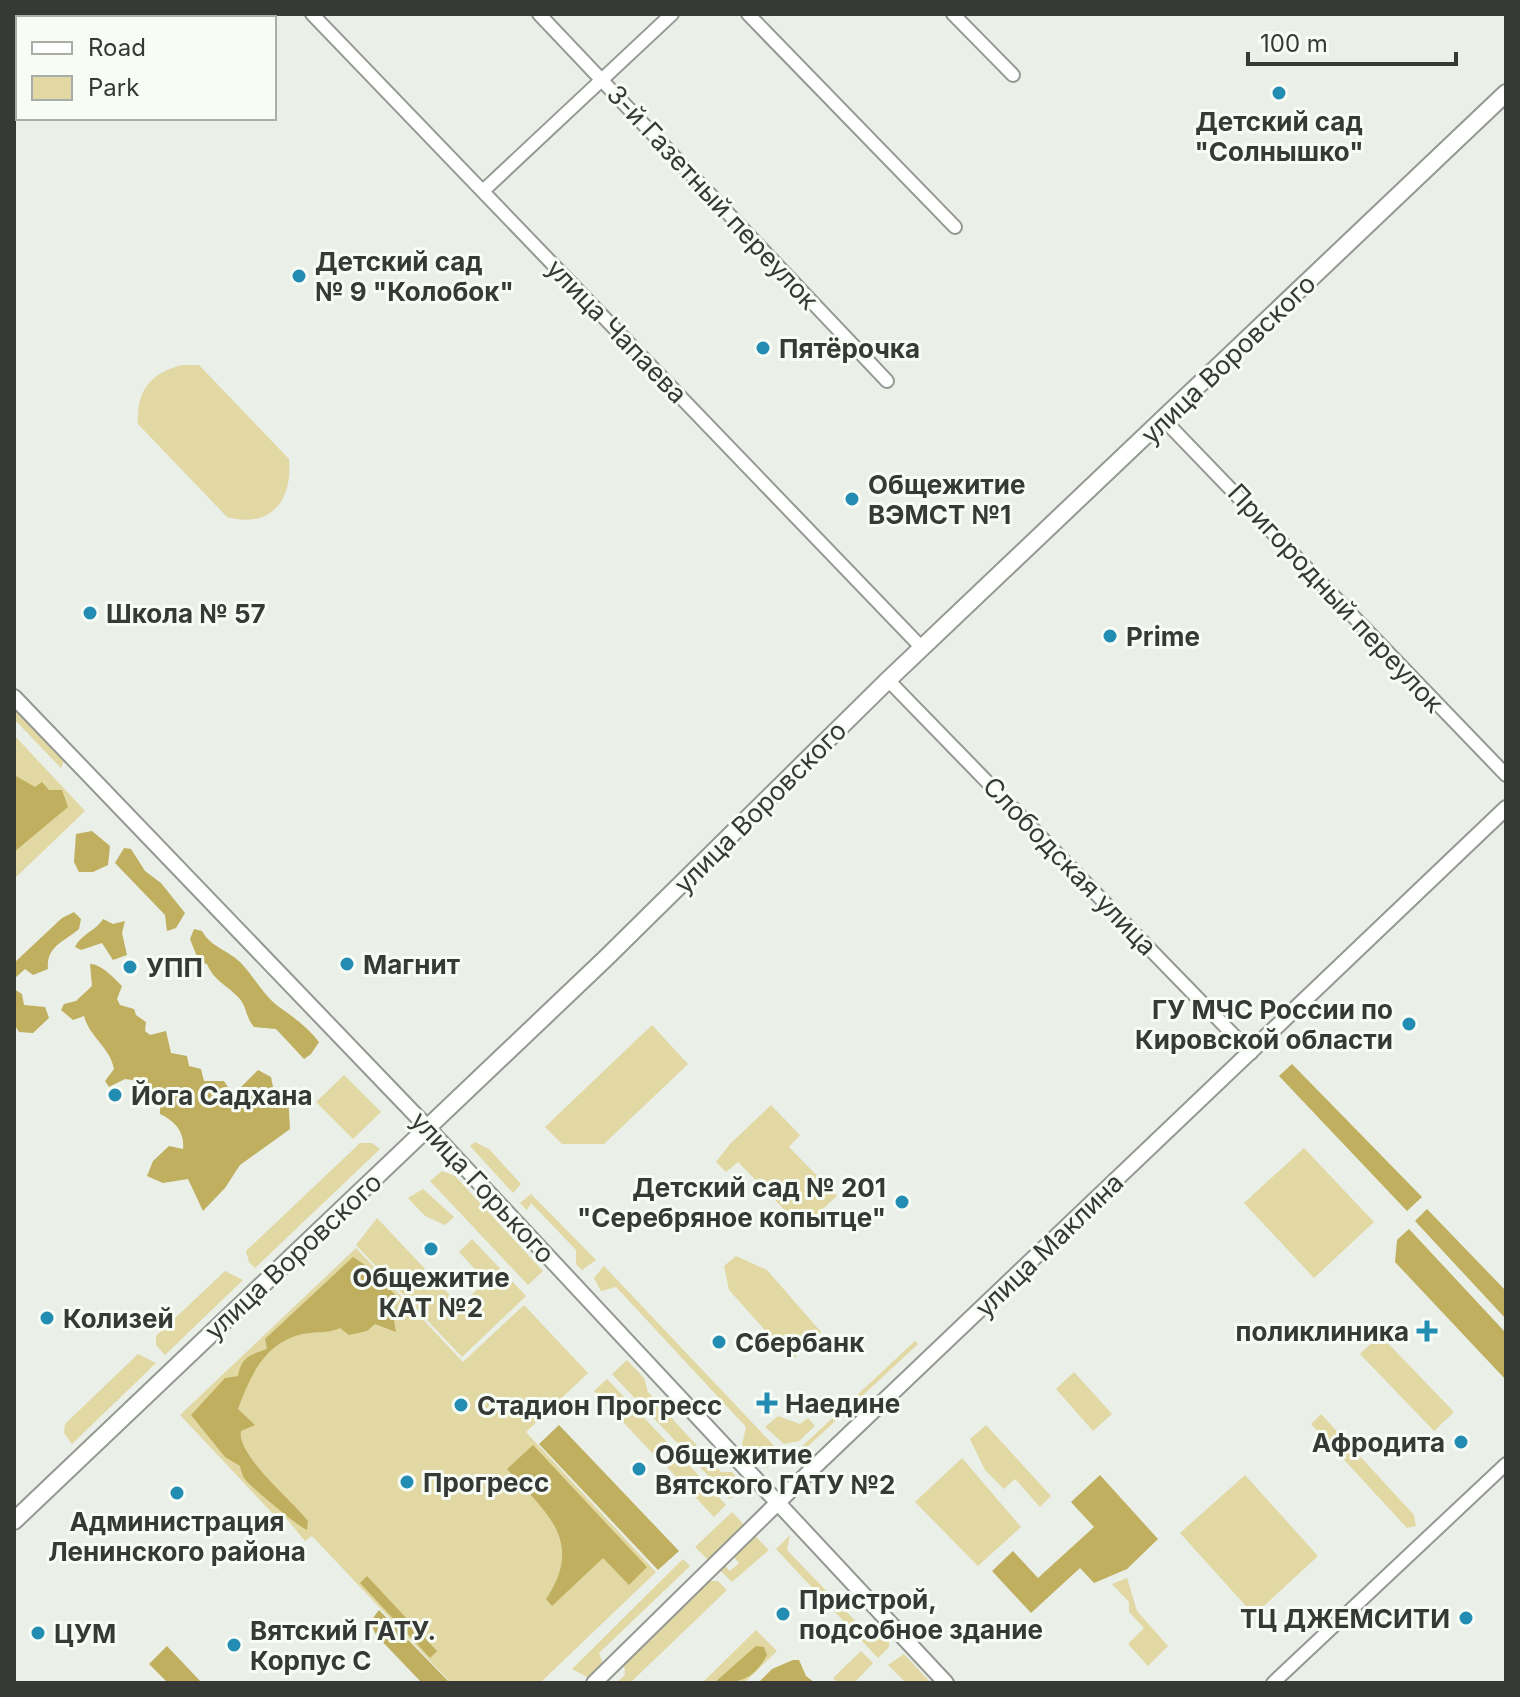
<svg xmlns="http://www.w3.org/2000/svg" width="1520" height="1697" viewBox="0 0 1520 1697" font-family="Inter,sans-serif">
  <rect width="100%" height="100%" fill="#eaefe8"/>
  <g fill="#e2d8a4">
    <path d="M182 365H199L289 459C293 501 270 529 227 517L138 424C136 390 151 373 182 365Z"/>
    <path d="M14 706 65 758 61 768 14 719Z"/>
    <path d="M14 735 85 811 14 879Z"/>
    <path d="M652 1025 688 1064 604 1144H562L545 1127Z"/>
    <path d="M344 1075 381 1112 353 1139 316 1102Z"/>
    <path d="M771 1105 800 1135 789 1147 837 1196 802 1228 738 1162 726 1172 716 1162 730 1144Z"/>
    <path d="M475 1142 489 1149 521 1184 513 1193 470 1146Z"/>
    <path d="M360 1143H372L380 1149 255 1268 249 1262 246 1251Z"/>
    <path d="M1304 1148 1374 1222 1314 1278 1244 1203Z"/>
    <path d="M442 1171 455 1176 543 1271 528 1285 430 1181Z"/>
    <path d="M423 1189 454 1217 445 1225 425 1216 408 1198Z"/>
    <path d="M531 1194 596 1260 582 1270 576 1264V1250L531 1203 527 1210 520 1203Z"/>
    <path d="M377 1218 460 1306 486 1281 459 1252 472 1239 526 1296 462 1357 356 1245Z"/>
    <path d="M356 1248 463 1362 524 1305 588 1373 526 1432 656 1572 540 1683H451L312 1536 305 1541 281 1512 275 1516 180 1415Z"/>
    <path d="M736 1256 767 1270 821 1332 792 1360 729 1290 724 1266Z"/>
    <path d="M604 1266 782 1454 767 1468 742 1445 746 1427 616 1287 601 1291 594 1278Z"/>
    <path d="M225 1271 243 1280 165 1355 156 1345V1336Z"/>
    <path d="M1380 1335 1454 1412 1434 1431 1360 1354Z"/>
    <path d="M915 1341 918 1344 803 1451 806 1462 802 1466 794 1458 796 1452Z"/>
    <path d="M138 1354 156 1363 72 1444 64 1433 65 1424Z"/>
    <path d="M627 1360 644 1378 648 1392 721 1472H732L745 1486 730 1499 612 1374Z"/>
    <path d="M1074 1372 1112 1414 1093 1431 1056 1389Z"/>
    <path d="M607 1379 668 1443 654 1455 594 1391Z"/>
    <path d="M1321 1414 1414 1515 1416 1526 1407 1528 1311 1424Z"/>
    <path d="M778 1416 800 1424 808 1418 815 1426 799 1441 784 1444 765 1427Z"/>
    <path d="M986 1425 1051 1496 1040 1507 1015 1479 1004 1489 985 1470 970 1439Z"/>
    <path d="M679 1454 726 1505 714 1517 666 1466Z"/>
    <path d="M962 1458 1021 1527 978 1566 915 1502Z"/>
    <path d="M1245 1475 1318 1556 1254 1615 1180 1533Z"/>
    <path d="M732 1512 745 1526 709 1561 695 1547Z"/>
    <path d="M790 1535 787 1550 864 1630 878 1629 889 1640V1647L878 1658 776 1549Z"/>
    <path d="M755 1536 769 1550 732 1582 720 1570 725 1566 730 1571 739 1563 734 1557Z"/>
    <path d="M683 1559 690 1566 599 1653 604 1667 591 1679 572 1669Z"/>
    <path d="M1127 1578 1137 1611 1168 1646 1148 1666 1128 1644 1144 1628 1129 1612V1602L1112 1584Z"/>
    <path d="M709 1581H718L727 1590 632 1681 616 1683 625 1675 624 1664Z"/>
    <path d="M756 1630 777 1651 744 1683H702Z"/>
    <path d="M861 1651 873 1663 854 1683H837L833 1678Z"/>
    <path d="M904 1654 931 1683H906L888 1665Z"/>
  </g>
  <g fill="#bfaf5f">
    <path d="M14 775 35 787 42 782 49 790H62L68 807 14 852Z"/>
    <path d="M92 831 110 846 108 865 93 872H79L74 862 76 834Z"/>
    <path d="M124 848 131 849 145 871 161 883 185 913 176 928 167 931 165 915 115 863Z"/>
    <path d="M74 912 81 919 79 929C64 942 46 946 48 969L33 975 25 969 14 979V963L62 918Z"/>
    <path d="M103 919 113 924 125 921 122 933 127 955 113 960 102 943 81 950 75 947C82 933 96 931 103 919Z"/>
    <path d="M194 929 202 931C211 947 226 949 240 962 254 976 265 999 282 1009 295 1018 308 1028 319 1042L311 1054 304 1059 276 1029 254 1027C246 1018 247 1007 239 998 227 985 214 981 207 964L199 962 190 939Z"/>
    <path d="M90 964C101 964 114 978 122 986L117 999 120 1005 134 1009 136 1015 146 1022 145 1031 150 1035 166 1031 171 1053 187 1056 189 1066 201 1069 204 1081H224L233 1095 258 1070 271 1077 274 1092 288 1095 290 1129 240 1165 225 1188 203 1211 188 1179 163 1183 147 1176 153 1161 169 1146 183 1149C185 1132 175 1121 160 1114V1104L144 1093 139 1081 125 1079 109 1087 105 1081 114 1069C110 1047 90 1038 84 1016L73 1020 61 1010 64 1004 76 1001 92 986Z"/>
    <path d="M14 989 22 994 24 1005 45 1007 49 1018 33 1033 19 1032 14 1024Z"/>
    <path d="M1292 1064 1422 1197 1407 1211 1279 1076Z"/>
    <path d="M1427 1209 1506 1291V1319L1415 1221Z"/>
    <path d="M1409 1229 1506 1333V1380L1395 1262 1397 1240Z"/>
    <path d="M353 1257 371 1269 396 1296 392 1308 396 1332 375 1324 367 1331 349 1335 340 1328C329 1334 315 1331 303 1334 265 1342 250 1376 238 1409L255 1425 241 1431C236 1455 293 1501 308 1521L307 1530C302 1529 248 1485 244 1478 243 1477 240 1467 240 1466L225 1457 191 1415 225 1378 238 1376C241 1357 250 1355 267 1349L265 1339Z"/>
    <path d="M559 1425 679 1551 658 1570 539 1444Z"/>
    <path d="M533 1445 647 1567 629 1585 603 1558 552 1606 546 1599C586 1540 544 1511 507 1469Z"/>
    <path d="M1100 1475 1158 1539 1127 1569 1094 1583 1080 1568 1031 1613 992 1571 1013 1551 1038 1578 1094 1527 1071 1502Z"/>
    <path d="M367 1576 437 1651 430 1658 360 1583Z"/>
    <path d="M379 1610 450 1683H422L376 1635 370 1622Z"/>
    <path d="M167 1646 201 1682 200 1683H168L149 1664Z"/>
    <path d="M756 1646 764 1647 767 1655C754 1679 740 1683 714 1683Z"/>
    <path d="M793 1660H799L806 1676 815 1683H758L772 1669Z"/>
  </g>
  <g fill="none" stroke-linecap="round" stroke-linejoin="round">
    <defs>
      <g id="minor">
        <path d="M312 14 923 649"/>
        <path d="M539 14 887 381"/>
        <path d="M748 14 955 227"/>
        <path d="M953 14 1013 75"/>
        <path d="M483 191 672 14"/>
        <path d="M1165 421 1506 775"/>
        <path d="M888 680 1251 1053"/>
        <path d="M1273 1683 1506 1464"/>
      </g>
      <g id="tertiary">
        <path d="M14 697 428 1128 946 1683"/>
        <path d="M594 1683 806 1475 1506 808"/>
      </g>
      <path id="secondary" d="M14 1521 606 958 888 680 1506 93"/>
    </defs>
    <use href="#minor" stroke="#949892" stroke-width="16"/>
    <use href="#tertiary" stroke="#949892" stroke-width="18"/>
    <use href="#secondary" stroke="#949892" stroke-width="20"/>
    <use href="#minor" stroke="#fff" stroke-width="12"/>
    <use href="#tertiary" stroke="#fff" stroke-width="14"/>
    <use href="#secondary" stroke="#fff" stroke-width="16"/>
  </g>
  <g fill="#228cb3" stroke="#f7fcf5" stroke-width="3">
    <circle cx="1279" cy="93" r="8"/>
    <circle cx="299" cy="276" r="8"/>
    <circle cx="763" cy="348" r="8"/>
    <circle cx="852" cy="499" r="8"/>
    <circle cx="90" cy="613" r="8"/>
    <circle cx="1110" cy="636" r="8"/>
    <circle cx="347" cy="964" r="8"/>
    <circle cx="130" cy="967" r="8"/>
    <circle cx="1409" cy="1024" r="8"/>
    <circle cx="115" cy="1095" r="8"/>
    <circle cx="902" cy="1202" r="8"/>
    <circle cx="431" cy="1249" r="8"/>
    <circle cx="47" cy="1318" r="8"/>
    <path d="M1423 1319h8v8h8v8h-8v8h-8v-8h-8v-8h8z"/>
    <circle cx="719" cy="1342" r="8"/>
    <path d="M763 1391h8v8h8v8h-8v8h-8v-8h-8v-8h8z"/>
    <circle cx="461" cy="1405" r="8"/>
    <circle cx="1461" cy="1442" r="8"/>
    <circle cx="639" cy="1469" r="8"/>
    <circle cx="407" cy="1482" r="8"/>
    <circle cx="177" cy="1493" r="8"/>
    <circle cx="783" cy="1614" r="8"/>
    <circle cx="1466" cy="1618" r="8"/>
    <circle cx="38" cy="1633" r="8"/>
    <circle cx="234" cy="1645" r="8"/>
  </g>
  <g text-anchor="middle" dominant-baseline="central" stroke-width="6" stroke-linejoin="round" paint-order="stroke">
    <g font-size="26" font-weight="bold" fill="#373936" stroke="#f7fcf5" text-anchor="start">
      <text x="1279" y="121" text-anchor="middle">Детский сад<tspan x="1279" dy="30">"Солнышко"</tspan></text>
      <text x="315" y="261">Детский сад<tspan x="315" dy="30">№ 9 "Колобок"</tspan></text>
      <text x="779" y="348">Пятёрочка</text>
      <text x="868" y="484">Общежитие<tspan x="868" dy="30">ВЭМСТ №1</tspan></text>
      <text x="106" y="613">Школа № 57</text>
      <text x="1126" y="636">Prime</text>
      <text x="363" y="964">Магнит</text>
      <text x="146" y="967">УПП</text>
      <text x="1393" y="1009" text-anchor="end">ГУ МЧС России по<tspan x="1393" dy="30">Кировской области</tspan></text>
      <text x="131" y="1095">Йога Садхана</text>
      <text x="886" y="1187" text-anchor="end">Детский сад № 201<tspan x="886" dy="30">"Серебряное копытце"</tspan></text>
      <text x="431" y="1277" text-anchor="middle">Общежитие<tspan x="431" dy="30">КАТ №2</tspan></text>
      <text x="63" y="1318">Колизей</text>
      <text x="1409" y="1331" text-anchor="end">поликлиника</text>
      <text x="735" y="1342">Сбербанк</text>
      <text x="785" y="1403">Наедине</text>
      <text x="477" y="1405">Стадион Прогресс</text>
      <text x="1445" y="1442" text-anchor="end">Афродита</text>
      <text x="655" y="1454">Общежитие<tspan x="655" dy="30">Вятского ГАТУ №2</tspan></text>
      <text x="423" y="1482">Прогресс</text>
      <text x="177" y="1521" text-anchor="middle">Администрация<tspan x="177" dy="30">Ленинского района</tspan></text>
      <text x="799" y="1599">Пристрой,<tspan x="799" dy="30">подсобное здание</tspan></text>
      <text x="1450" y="1618" text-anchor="end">ТЦ ДЖЕМСИТИ</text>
      <text x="250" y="1630">Вятский ГАТУ.<tspan x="250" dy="30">Корпус С</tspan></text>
      <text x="54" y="1633">ЦУМ</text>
    </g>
    <g font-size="26" fill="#373936" stroke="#f7fcf5">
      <text transform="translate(713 197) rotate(47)">3-й Газетный переулок</text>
      <text transform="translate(617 331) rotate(46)">улица Чапаева</text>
      <text transform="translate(1228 359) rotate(-44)">улица Воровского</text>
      <text transform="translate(1336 598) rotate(47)">Пригородный переулок</text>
      <text transform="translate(760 807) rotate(-45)">улица Воровского</text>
      <text transform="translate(1070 866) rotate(46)">Слободская улица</text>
      <text transform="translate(483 1187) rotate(47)">улица Горького</text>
      <text transform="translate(1049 1245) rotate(-44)">улица Маклина</text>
      <text transform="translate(293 1256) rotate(-43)">улица Воровского</text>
    </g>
  </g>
  <rect width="1520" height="1697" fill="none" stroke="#373936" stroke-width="32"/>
  <rect x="16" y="16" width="260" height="104" fill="#f7fcf5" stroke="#aaaea9" stroke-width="2"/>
  <rect x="32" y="42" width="40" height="12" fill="#ffffff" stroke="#aaaea9" stroke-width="2"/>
  <text x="88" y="56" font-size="24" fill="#373936">Road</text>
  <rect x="32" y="76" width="40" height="24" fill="#e2d8a4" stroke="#aaaea9" stroke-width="2"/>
  <text x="88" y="96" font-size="24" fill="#373936">Park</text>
  <path d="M1248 52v12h208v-12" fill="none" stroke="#373936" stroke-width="4"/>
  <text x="1260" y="52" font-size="24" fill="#373936" stroke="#f7fcf5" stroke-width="6" paint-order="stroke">100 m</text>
</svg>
